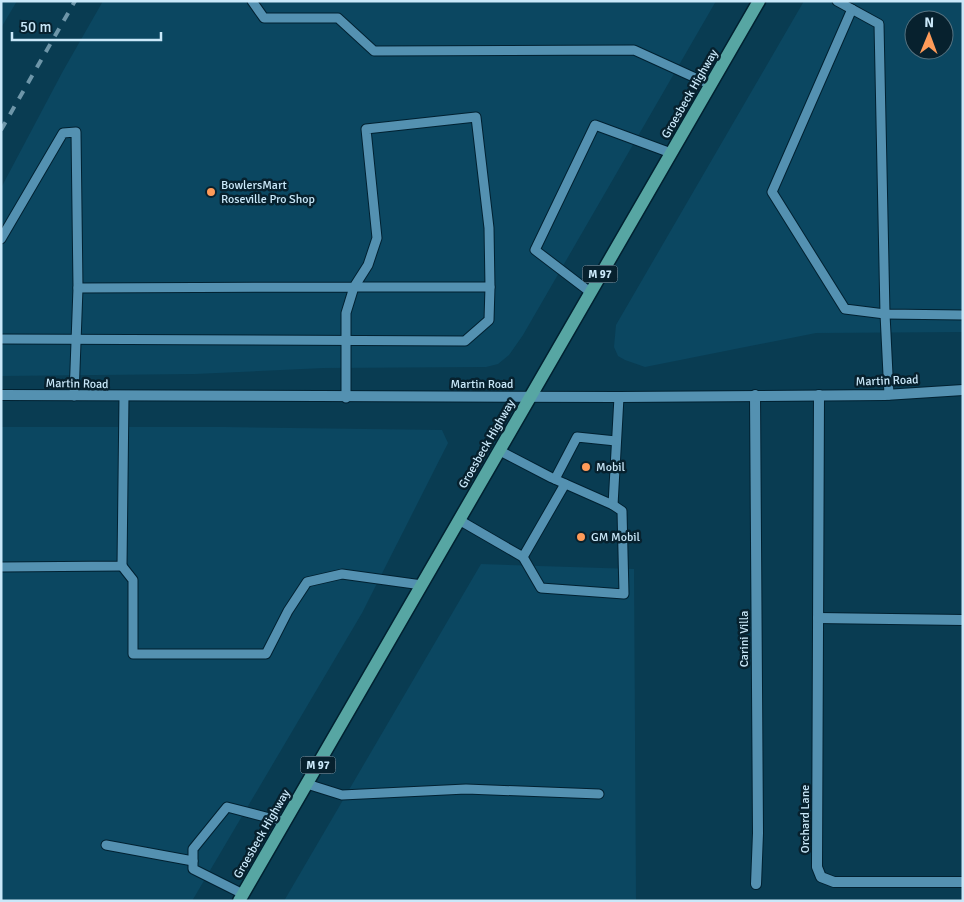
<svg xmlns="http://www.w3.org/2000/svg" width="964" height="902" viewBox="0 0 964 902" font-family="Signika,sans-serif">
  <rect width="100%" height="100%" fill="#093c52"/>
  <g fill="#0b4761" fill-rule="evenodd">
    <path d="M1 1H17L1 28Z"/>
    <path d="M103 1H716L523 335 509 355 498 364 486 367 324 368 195 374 1 376V188L63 71Z"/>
    <path d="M804 1H963V332L816 333 645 367 625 360 618 356 614 347 616 325ZM914 20H944V50H914Z"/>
    <path d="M1 427H224L442 430 448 443 362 613 192 901H1Z"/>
    <path d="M481 564 634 569 636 901H284Z"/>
  </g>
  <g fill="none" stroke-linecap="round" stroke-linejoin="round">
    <defs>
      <g id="service">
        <path d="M252 1 264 18H338L374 51 634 50 711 85"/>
        <path d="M837 1 879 24 885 314 889 395"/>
        <path d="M852 9 772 192 845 309 885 314 963 315"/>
        <path d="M1 239 63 133 76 132 78 288"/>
        <path d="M590 292 535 250 595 125 671 153"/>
        <path d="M1 339 465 341 489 320 490 287"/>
        <path d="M74 396 78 288 354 287H490L489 228 476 117 366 129 377 238 368 265 354 287 346 313V398"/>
        <path d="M500 451 552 478 613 505 619 397"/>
        <path d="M555 479 577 437 616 441"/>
        <path d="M459 520 523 557 565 484"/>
        <path d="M523 557 541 588 624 594 622 511 613 505"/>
        <path d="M122 566 133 580V654H266L288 611 307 582 342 574 422 585"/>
        <path d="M1 567 122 566 124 396"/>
        <path d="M307 784 342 795 466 789 599 794"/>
        <path d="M106 845 193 861"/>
        <path d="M243 894 193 869V849L227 807 285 822"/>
      </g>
      <g id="minor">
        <path d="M755 395 758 833 756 884"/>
        <path d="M819 395 817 867 821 877 834 882H963"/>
        <path d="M818 618 963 620"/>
      </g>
      <path id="tertiary" d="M1 395 619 397 885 395 963 390"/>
      <path id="primary" d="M239 901 759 1"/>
    </defs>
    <use href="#service" stroke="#012131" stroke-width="11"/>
    <use href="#minor" stroke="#012131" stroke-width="12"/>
    <use href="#tertiary" stroke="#012131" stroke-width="12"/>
    <use href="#primary" stroke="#012131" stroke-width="15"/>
    <use href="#service" stroke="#5491b1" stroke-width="9"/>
    <use href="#minor" stroke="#5491b1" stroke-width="10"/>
    <use href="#tertiary" stroke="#5491b1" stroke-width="10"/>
    <use href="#primary" stroke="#57a6a3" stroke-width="12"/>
    <path stroke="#6e96a9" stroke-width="4" stroke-dasharray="9 9" stroke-linecap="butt" d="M1 130 75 1"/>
  </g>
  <g fill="#fe9b59" stroke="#07212e" stroke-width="2">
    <circle cx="211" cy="192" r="5"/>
    <circle cx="586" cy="467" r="5"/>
    <circle cx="581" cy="537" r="5"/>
  </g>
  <g text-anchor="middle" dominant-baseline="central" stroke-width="5" stroke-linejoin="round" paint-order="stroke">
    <g fill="#07212e" stroke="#90acbc" stroke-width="1">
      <rect x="582.5" y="265.5" width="35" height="17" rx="4"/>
      <rect x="300.5" y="756.5" width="35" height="17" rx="4"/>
    </g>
    <g font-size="11" font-weight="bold" fill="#cae8f9">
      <text x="600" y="274">M 97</text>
      <text x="318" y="765">M 97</text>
    </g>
    <g font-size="12" fill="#cae8f9" stroke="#07212e">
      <text transform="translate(690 94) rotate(-60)">Groesbeck Highway</text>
      <text transform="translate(887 381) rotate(-2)">Martin Road</text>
      <text transform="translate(77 384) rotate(1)">Martin Road</text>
      <text x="482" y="384">Martin Road</text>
      <text transform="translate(487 444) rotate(-60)">Groesbeck Highway</text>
      <text transform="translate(744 639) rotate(-90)">Carini Villa</text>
      <text transform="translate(805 819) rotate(-90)">Orchard Lane</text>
      <text transform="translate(262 834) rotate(-60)">Groesbeck Highway</text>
    </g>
    <g font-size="12" fill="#cae8f9" stroke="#07212e" text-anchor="start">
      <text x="221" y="185">BowlersMart<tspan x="221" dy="14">Roseville Pro Shop</tspan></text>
      <text x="596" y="467">Mobil</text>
      <text x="591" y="537">GM Mobil</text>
    </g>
  </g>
  <rect width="964" height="902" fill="none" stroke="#cae8f9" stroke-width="5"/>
  <g transform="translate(929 35) rotate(1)"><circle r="24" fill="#07212e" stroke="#55717f"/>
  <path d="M0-4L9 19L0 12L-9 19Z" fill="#fe9b59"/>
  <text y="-8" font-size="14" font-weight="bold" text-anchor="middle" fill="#cae8f9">N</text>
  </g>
  <path d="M12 32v8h149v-8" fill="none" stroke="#cae8f9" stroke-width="2.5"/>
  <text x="20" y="32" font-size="15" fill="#cae8f9" stroke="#07212e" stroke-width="4" paint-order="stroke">50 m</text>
</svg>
